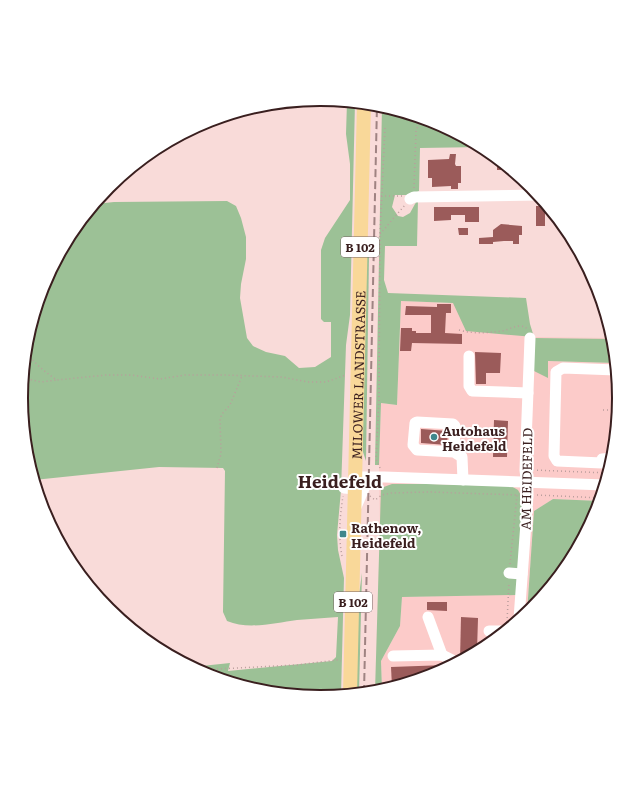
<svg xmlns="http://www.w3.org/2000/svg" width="640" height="796" viewBox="0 0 640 796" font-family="Literata,serif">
  <rect width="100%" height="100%" fill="#f9dbd9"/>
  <path fill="#fccbc9" d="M401 301 453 303 534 337 613 338V339L534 338 547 378 548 361 616 363 619 398 613 457 600 501 553 499 534 511 527 613 486 647 434 674 382 690 381 661 400 626 402 597 516 594 381 519 375 692 380 534 379 465 381 403 397 405Z"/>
  <g fill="#9cc196">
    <path d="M347 102H355L350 315 346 345 341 490 337 535 338 550 344 578 341 695 320 697 261 691 226 681 225 677C213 679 202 672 192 667L230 663 228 671 332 661 336 657 338 617C324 618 311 619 297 620 275 623 248 630 227 621L223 612 225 471 223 468 159 467 34 480 27 456 21 398 27 339 44 283 72 232 95 204 114 202 227 201 236 206 241 218 246 237V259L241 284 240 298 247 338 253 346 266 352 285 356 299 368 315 367 331 357V322H324L321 319V250L325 238 350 200V164L346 134Z"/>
    <path d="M382 106 435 122 482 147 420 148 419 191 411 195H395L392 207 398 216 403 217 410 213 415 204 418 200 417 246H385L384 280 388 293 526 298 530 324 534 337 466 331 453 303 401 301 397 405 381 403 379 465H375Z"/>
    <path d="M365 256H369L366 461 362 449Z"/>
    <path d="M534 338 613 339 616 363 548 361V378L532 370Z"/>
    <path d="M392 484H429L511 486 518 490 523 499 516 595 402 597 400 626 381 661 382 690 375 692 381 488Z"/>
    <path d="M553 499 600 501 596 513 568 564 531 610 527 613 534 511Z"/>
    <path d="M362 573 359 693H356L358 602Z"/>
  </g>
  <g fill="#9b5b5a">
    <path d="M450 154H456L455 164 456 166H461V183H458V189H451V186L432 187V178H428V160L449 159Z"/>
    <path d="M497 164H504L511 170H497Z"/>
    <rect x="536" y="206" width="9" height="20"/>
    <path d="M434 207H479V222H465V215H451V220L434 221Z"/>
    <path d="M501 224 522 226V235H519V244H513V241H504L493 242V244H479V238L493 237V230Z"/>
    <path d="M458 228H468V235H459Z"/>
    <path d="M437 304H451V313H446L445 333 462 334V344L412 343 411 351H400L401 328H412V331H416V333H431V315H405L406 306 437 307Z"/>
    <path d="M475 352 501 353 500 373H486V384H476Z"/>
    <path d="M494 420 508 421 507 457H493Z"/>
    <path d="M421 429 448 431 447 445 421 443Z"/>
    <path d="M427 602H447V611L427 610Z"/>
    <path d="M461 617 478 618 477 651 460 660Z"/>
    <path d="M446 665 447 667 434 674 392 687 391 667Z"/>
  </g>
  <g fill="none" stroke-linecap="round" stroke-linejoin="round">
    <g stroke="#ba9d9c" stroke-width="1.5" stroke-dasharray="1 3" stroke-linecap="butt">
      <path d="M414 188 416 131 421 118"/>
      <path d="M381 196H402"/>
      <path d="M380 234 405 205"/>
      <path d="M459 330C473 334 487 333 502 331 508 330 514 326 520 326 524 326 526 328 529 330"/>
      <path d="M26 350C33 363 45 372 57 380L106 375H131L160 379 185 375H224L282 377 308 382H326L346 375"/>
      <path d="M23 378 41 382 57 380"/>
      <path d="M603 410H618"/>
      <path d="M616 425 617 410"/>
      <path d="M217 468 221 454 220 419 222 414 230 405 242 376"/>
      <path d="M380 468 376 459 379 397 380 234 385 127"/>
      <path d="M533 470 608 473"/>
      <path d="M537 495 601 498"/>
      <path d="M370 496 375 500 382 495 391 493 429 492 519 495"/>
      <path d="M342 556C338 536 340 516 343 496"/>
      <path d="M510 564 517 495"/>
      <path d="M507 622 509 582"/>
      <path d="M197 670 296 665 337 660 341 661"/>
    </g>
    <g stroke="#fff" stroke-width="11">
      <path d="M410 199 414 197 539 195"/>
      <path d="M469 356V386L472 391 528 393"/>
      <path d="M454 452 455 426 453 424 417 422 415 423 413 445 417 450 454 452 462 457 463 480"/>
      <path d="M602 459 613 458"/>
      <path d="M602 463 557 461 554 456 556 372 563 368 616 370"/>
      <path d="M355 477H384L605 485"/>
      <path d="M344 488 355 489"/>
      <path d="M356 507 369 477"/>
      <path d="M509 573 522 574"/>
      <path d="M428 617 442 655"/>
      <path d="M519 619 528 495 525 470 530 338"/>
      <path d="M489 631H505"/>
      <path d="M393 656 442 655 452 660 453 664"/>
    </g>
    <path stroke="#f9d899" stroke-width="14" id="s1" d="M350 694 364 103"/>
    <path stroke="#9f8382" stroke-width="2" stroke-dasharray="8 4" stroke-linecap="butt" d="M364 693 377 105"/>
  </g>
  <g fill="#3f878c" stroke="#fff" stroke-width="1.5">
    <circle cx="434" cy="437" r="4"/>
    <rect x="339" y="530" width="8" height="8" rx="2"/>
  </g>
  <g text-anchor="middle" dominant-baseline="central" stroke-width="4" stroke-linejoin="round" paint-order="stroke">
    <g fill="#fff" stroke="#756262" stroke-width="1">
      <rect x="341" y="237" width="38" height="20" rx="3"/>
      <rect x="334" y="592" width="38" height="20" rx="3"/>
    </g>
    <g font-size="12" font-weight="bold" fill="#3a1f1f">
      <text x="360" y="247">B 102</text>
      <text x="353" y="602">B 102</text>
    </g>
    <g font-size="13" fill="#3a1f1f" stroke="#fff">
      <text stroke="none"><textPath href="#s1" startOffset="319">MILOWER LANDSTRASSE</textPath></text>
      <text transform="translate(526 479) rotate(-89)">AM HEIDEFELD</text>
    </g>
    <g font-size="13" font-weight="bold" fill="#3a1f1f" stroke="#fff" text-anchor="start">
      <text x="442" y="430">Autohaus<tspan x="442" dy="15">Heidefeld</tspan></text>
      <text x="351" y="527">Rathenow,<tspan x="351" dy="15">Heidefeld</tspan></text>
    </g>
    <g font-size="17" font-weight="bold" fill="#3a1f1f" stroke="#fff">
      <text x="340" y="480">Heidefeld</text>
    </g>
  </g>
  <path d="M0 0H640V796H0ZM28 398a292 292 0 1 1 584 0a292 292 0 1 1-584 0Z" fill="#fff" fill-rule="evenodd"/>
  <path fill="none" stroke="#3a1f1f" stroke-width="2" d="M28 398a292 292 0 1 1 584 0a292 292 0 1 1-584 0Z"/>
</svg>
